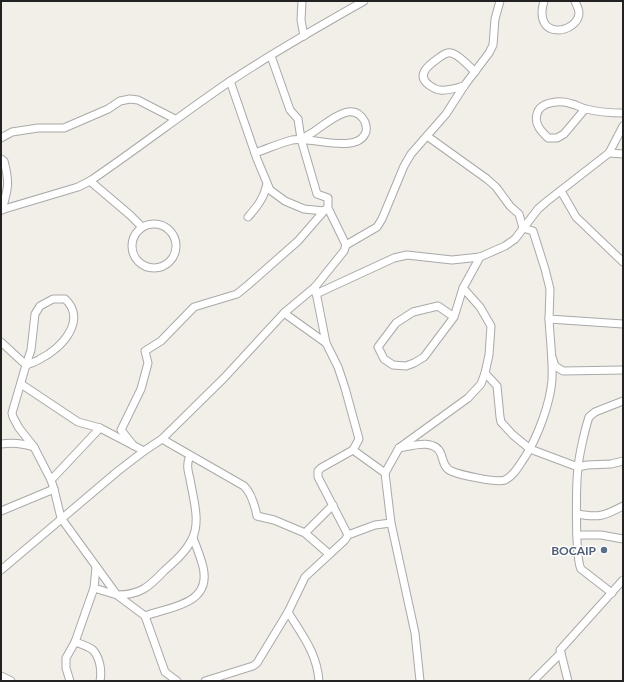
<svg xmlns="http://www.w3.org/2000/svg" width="624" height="682" viewBox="0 0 624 682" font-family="Lato,sans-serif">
  <rect width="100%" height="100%" fill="#f2efe9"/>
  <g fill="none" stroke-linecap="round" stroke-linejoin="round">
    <defs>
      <g id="minor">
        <path d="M302 1 301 20 304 36"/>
        <path d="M544 1C532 41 578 34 579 13 579 8 576 5 575 1"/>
        <path d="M271 56 290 110 298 119 301 139 317 194 328 198V208L346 245"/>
        <path d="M230 81 257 159 270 190 285 201 304 209 324 211 326 209"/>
        <path d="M464 86C456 88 448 91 440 90 436 90 432 87 429 85 414 74 432 63 440 57 443 55 447 52 451 53 458 54 470 67 475 72"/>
        <path d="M585 109 564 134 557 138H548C541 131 534 124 537 114 540 101 562 100 572 104 577 105 581 108 586 109 598 112 611 113 623 113"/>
        <path d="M427 136 487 179 496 187 510 206 519 214 523 228 533 231 545 269 550 289 549 319 623 324"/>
        <path d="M1 138 12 132 38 128H64L108 109 120 101 130 99 138 100 175 119"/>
        <path d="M255 153C267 149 280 143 292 140 310 136 355 154 365 134 367 131 366 125 365 122 354 100 332 119 319 128 314 132 307 136 301 139"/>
        <path d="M609 153 623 154"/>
        <path d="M1 159 4 161C10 184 8 188 2 210"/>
        <path d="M90 181 130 215 142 227"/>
        <path d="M561 191 576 217 623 262"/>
        <path d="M1 210 78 187 90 181C137 149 182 114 229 82 272 53 318 27 364 1"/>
        <path d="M248 217C257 207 264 198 267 184"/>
        <circle cx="154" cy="246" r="22"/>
        <path d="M315 287 326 343 338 367 345 388 359 439 353 450 385 473 391 523 415 633 420 681"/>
        <path d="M316 294 394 258 407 255 452 260 480 257 505 246 515 239 538 209 546 202 609 153 623 126"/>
        <path d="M53 299H65C88 320 61 349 40 359 36 362 31 363 26 365L31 350 35 314 40 306Z"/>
        <path d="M284 313 326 343"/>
        <path d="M454 317 438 306 413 312 396 323 378 347 384 359 393 365 406 366 414 363 424 357 454 317 463 288"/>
        <path d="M1 342 26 365 12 413 13 417 19 428 34 447 51 480 54 489 61 518 117 595C140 595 149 587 164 571 174 562 186 552 192 539 201 522 193 498 190 479 188 471 186 464 190 456"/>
        <path d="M552 357 555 366 563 371 623 370"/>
        <path d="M485 373 497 386 500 417 501 422 513 435 530 449 578 467 587 465 611 464 623 461"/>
        <path d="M21 384 78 422 100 428 144 451"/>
        <path d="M162 439 244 486C251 493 255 506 257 516L274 520 305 533"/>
        <path d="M1 444C13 442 22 443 34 447"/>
        <path d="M133 445 121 430 141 389 148 363 145 351 161 341 194 307 237 294 248 285 298 241 324 211"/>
        <path d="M399 448C411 446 435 438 441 454 443 460 444 468 451 471 460 475 497 483 505 480 515 475 519 465 525 457 538 436 550 404 552 380 553 361 550 338 549 319"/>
        <path d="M385 473 399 448 468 398 481 384 485 373 489 355 491 326 480 307 463 288 480 257"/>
        <path d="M51 480 100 428"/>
        <path d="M1 511 54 489"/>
        <path d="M577 514C599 518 604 516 623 506"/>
        <path d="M348 535 318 477V471L321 468 353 450"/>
        <path d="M577 535H601L623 539"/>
        <path d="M329 554 305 533 333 505"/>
        <path d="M1 570 118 471 144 451 162 439 224 378 284 313 315 287 344 251 346 245 377 227 382 219 404 166 411 154 446 114 464 86 489 53 493 45 495 19 500 1"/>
        <path d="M94 588 117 595 145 616 165 672 177 681"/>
        <path d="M612 593 581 569C575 558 576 484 578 468 579 455 585 429 589 417L595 412 623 401"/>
        <path d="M288 612C302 635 317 653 319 681"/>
        <path d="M145 616C169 607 212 605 203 567 201 558 197 548 193 538"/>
        <path d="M75 642C81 644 88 646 93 650 100 658 102 671 100 681"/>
        <path d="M561 653 568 681"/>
        <path d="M1 676 11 681"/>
        <path d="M70 681 66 668V658L75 642 94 588 96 567"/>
        <path d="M205 681 253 666 257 663 288 612 305 577 345 540 348 535 375 525 391 523"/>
        <path d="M533 681 561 653 560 650 623 580"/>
      </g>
    </defs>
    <use href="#minor" stroke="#a9a9a9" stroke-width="9"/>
    <use href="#minor" stroke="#fff" stroke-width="7"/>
  </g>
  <circle fill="#5c6f8a" stroke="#fff" stroke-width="1.5" cx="604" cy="550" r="4"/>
  <g text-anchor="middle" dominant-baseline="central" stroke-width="3" stroke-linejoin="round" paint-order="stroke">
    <g font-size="12" font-weight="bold" fill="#4e5e75" stroke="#fff" text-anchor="end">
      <text x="596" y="550">BOCAIP</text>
    </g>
  </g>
  <rect width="624" height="682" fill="none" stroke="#222222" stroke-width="4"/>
</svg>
